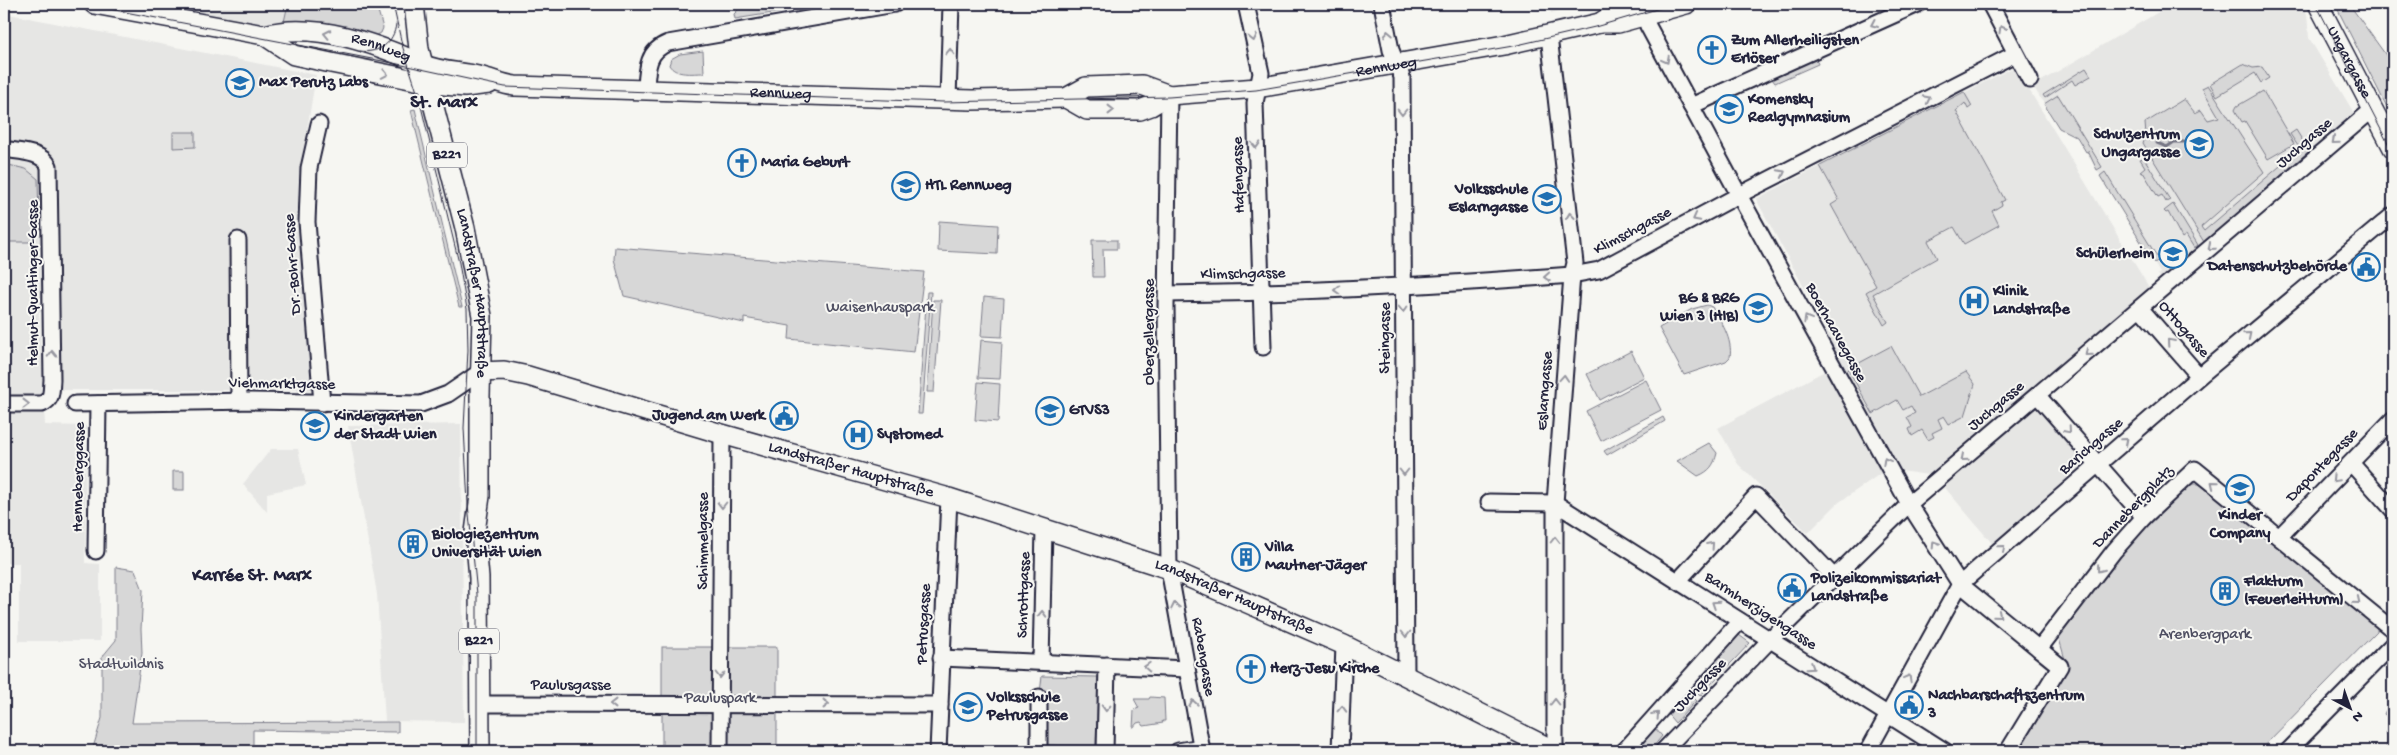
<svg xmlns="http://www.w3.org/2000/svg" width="2397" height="755" viewBox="0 0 2397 755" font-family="'Gochi Hand',sans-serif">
  <rect width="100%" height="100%" fill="#f6f6f2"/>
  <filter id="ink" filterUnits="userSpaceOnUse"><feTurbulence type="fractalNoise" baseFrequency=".02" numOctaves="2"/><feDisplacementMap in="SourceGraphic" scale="10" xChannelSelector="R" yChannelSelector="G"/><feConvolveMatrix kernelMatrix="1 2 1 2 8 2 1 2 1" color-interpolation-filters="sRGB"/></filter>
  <g filter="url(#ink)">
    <g fill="#e6e6e4">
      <path d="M74 4H288L282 41Z"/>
      <path d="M1549 4H1587L1551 13Z"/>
      <path d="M2172 4H2302L2307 14 2309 38 2354 113 2161 279 2158 274 2160 273 2089 157 2088 151 2086 152 2077 137 2059 128 2033 86Z"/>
      <path d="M4 13 316 75 300 172 315 390H51L49 312H39L45 425 86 426 85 563 100 564V641H19V563H4Z"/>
      <path d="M2012 68 2025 90 2028 88 2150 289 2034 396 2087 459 2086 469 1996 548 1935 476 1887 469 1838 503 1808 533 1738 464 1718 428 1836 365 1825 326 1756 199Z"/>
      <path d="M461 424 464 722 385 721 377 594 348 426Z"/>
      <path d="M271 449H298L306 485 267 493V512L243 484Z"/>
    </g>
    <g fill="#d7d7d7" stroke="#7c7c89">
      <path d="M288 4H376L383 28 381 33 375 36 284 22Z"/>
      <path d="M744 4H829L735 19 734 14Z"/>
      <path d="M2335 4H2349L2393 65V119Z"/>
      <path d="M703 51 704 73C692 73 676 76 669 65L671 59 680 54Z"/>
      <path d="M1816 59 1818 64 1775 83 1772 79Z"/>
      <path d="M2243 64 2253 68 2262 67 2269 78 2261 83 2255 73 2217 96 2210 84Z"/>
      <path d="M2086 68 2091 76 2075 85 2072 80 2045 98 2043 95Z"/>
      <path d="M2208 85 2264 172 2201 227 2204 231 2300 149 2290 134 2296 130 2309 151 2204 242 2143 143 2146 135 2145 123 2184 99 2195 113 2201 110 2208 120 2219 117 2202 88Z"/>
      <path d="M2263 91 2294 144 2268 159 2245 121 2242 122 2235 110 2237 106Z"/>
      <path d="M1964 92 1972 106 1968 109 1965 103 1956 111 2005 200 2001 202 2002 205 1992 211 1999 225 1964 244 1954 227 1928 241 1937 258 1873 294 1888 322 1884 325 1866 292 1876 286 1831 205 1839 200 1820 166Z"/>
      <path d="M2058 95 2102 167 2097 170 2088 151 2086 152 2077 137 2059 128 2044 104Z"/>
      <path d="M415 109 462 307H459L411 110Z"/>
      <path d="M173 132H195V147L173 148Z"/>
      <path d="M2144 158 2170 200 2166 202 2162 195 2158 197 2143 172 2140 171 2145 167 2140 159Z"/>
      <path d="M4 164 26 169 38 179 39 222 32 242H4Z"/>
      <path d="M2105 172 2159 260 2154 263 2100 176Z"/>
      <path d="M2173 204 2198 245 2194 248 2186 235 2182 238 2168 212 2166 213 2164 211Z"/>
      <path d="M939 221 998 225 997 254 938 251Z"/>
      <path d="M1092 240H1117V249H1103L1104 277H1093Z"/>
      <path d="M615 247 924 272 914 352 789 339 790 326 744 318V323L624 296 614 259Z"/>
      <path d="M927 292H931L922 414H918Z"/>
      <path d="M984 297 1004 299 1002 337 981 336Z"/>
      <path d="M933 300H941L934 392H927Z"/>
      <path d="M1707 305 1712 307C1721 321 1733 340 1730 357L1726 361 1684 375 1659 328 1692 309Z"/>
      <path d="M981 340 1002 342 1000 379 978 378Z"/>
      <path d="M1891 346 1919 397 1966 372 1975 384 1965 416 1949 424 1944 416 1938 419 1942 428 1932 433 1934 437 1928 440 1922 430 1912 436 1909 429 1912 427 1907 417 1915 413 1911 406 1903 410 1897 400 1873 414 1848 369Z"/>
      <path d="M1631 351 1644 377 1600 400 1587 374Z"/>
      <path d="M1646 380 1661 410 1601 441 1586 411Z"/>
      <path d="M978 382 1000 384 998 422 975 420Z"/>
      <path d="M1663 417 1665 421 1607 455 1604 451Z"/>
      <path d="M1709 443 1717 453C1714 465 1710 471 1698 476L1677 461Z"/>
      <rect x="173" y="471" width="11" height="19"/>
      <path d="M2191 484H2199L2204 487 2377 626V631L2259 751H2018L2069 667 2066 663 2058 635 2113 565 2141 533Z"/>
      <path d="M116 567 135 570 143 590 141 629 142 653 132 723 398 722V732L253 730V751H92L102 718V657L116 640Z"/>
      <path d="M1736 633 1750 643 1700 696 1693 689 1696 686 1692 682Z"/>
      <rect x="662" y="647" width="115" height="104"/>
      <path d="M1042 676 1098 677 1096 747 1046 745 1040 693Z"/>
      <path d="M1685 690 1696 701 1675 723 1666 712Z"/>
      <path d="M1150 697 1164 698 1165 721H1162L1163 723 1144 726 1141 722 1137 723 1133 728 1134 710 1139 708 1134 699H1149Z"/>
      <path d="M2386 710 2389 713 2393 711V751H2384L2392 737 2385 733 2393 723 2384 714Z"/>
      <path d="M1654 727 1662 736 1653 747 1650 745 1644 751H1629Z"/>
    </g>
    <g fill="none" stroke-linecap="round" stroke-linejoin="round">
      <path stroke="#757583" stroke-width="3" d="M2157 143 2167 147 2174 142H2185"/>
      <defs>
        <g id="minor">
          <path d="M1246 4 1261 73 1255 103 1263 347"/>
          <path d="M1382 4 1391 50 1402 77 1406 675"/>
          <path d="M1646 4 1645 16 1648 26 1739 195 1909 504 1960 584 2039 649"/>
          <path d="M1990 4 2030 80"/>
          <path d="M1549 36 1575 263 1572 275 1555 503V751"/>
          <path d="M646 89C647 69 647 51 668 43L895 4"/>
          <path d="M1169 95 1166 306 1169 569 1202 751"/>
          <path d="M948 99 951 4"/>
          <path d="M1691 106 1918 4"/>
          <path d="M319 124 309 168 307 222 322 403"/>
          <path d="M4 149C19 152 41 151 49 166L52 380C51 391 53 399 42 404H4"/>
          <path d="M238 240 239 401"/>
          <path d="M1167 294C1302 293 1437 285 1572 275L1599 270 1739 195 2015 54"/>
          <path d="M2140 308 2199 376"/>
          <path d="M2038 396 2144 517"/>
          <path d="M75 404 252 401 421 404 448 394 480 372"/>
          <path d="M2351 463 2393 510"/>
          <path d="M1489 502 1555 503 1945 751"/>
          <path d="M2279 537 2393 419"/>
          <path d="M96 551 98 404"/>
          <path d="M1678 581 1756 496 1834 577"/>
          <path d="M941 658 1187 669"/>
          <path d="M1041 662 1044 529"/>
          <path d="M479 704 940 705"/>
          <path d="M720 751 722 434"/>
          <path d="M938 751 949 498"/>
          <path d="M1039 751V697"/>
          <path d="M1105 751 1107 665"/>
          <path d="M1178 751 1201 747"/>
          <path d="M1340 751 1344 645"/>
          <path d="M1624 751 1740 621"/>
          <path d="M1663 751 1770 640 1909 504 2372 110"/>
          <path d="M1868 751 1960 584 2202 374 2393 215"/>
          <path d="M2008 751 2060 666 2039 649 2114 551 2144 517 2195 469 2393 630"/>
          <path d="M2288 751 2393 644"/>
        </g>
        <g id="major">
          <path id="s1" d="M94 4 264 35C315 21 376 44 422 64 439 72 461 72 478 76 492 79 501 84 515 86L972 100 1066 98 1086 87 1142 85 1169 95"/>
          <path id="s2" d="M414 4 419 49 465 228 482 316 480 396V496L475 532 479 578 480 751"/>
          <path id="s3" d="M2318 4 2393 148"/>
          <path d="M1600 23 1627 4"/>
          <path d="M264 35 294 55 331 63 435 84 465 87 489 84"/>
          <path d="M1066 98 1087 110H1140L1151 106 1169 95 1257 88 1504 45 1600 23H1618L1686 4"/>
          <path id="s4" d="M480 372 504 371 528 376 722 434 949 498 1169 569 1344 645 1555 751"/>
        </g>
      </defs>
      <use href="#minor" stroke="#22223b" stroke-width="19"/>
      <use href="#major" stroke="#22223b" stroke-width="22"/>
      <use href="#minor" stroke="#f6f6f2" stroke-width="15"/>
      <use href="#major" stroke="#f6f6f2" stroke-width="19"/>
      <g stroke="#22223b" stroke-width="1">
        <path id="s5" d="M83 4 393 63 505 87 944 102 1169 97 1256 90 1513 46 1595 27 1674 4"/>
        <path d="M393 4 402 45 419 98 459 263 467 309 468 350 464 428 468 504 477 594V751"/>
        <path d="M2316 4 2393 153"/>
        <path d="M360 51C379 54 394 43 396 24"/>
      </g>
    </g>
    <defs><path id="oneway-chevron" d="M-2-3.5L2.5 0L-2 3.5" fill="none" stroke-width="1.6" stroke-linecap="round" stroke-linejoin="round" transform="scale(1.25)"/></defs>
    <g stroke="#9797a0">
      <use href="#oneway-chevron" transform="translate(1874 24) rotate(156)"/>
      <use href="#oneway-chevron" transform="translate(2002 29) rotate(-120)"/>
      <use href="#oneway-chevron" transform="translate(327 34) rotate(-168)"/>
      <use href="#oneway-chevron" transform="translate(1388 34) rotate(-101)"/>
      <use href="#oneway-chevron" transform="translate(1253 38) rotate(78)"/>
      <use href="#oneway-chevron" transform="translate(950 52) rotate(-88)"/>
      <use href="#oneway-chevron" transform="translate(1666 60) rotate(62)"/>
      <use href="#oneway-chevron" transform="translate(385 74) rotate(11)"/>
      <use href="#oneway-chevron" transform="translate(1927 99) rotate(-27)"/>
      <use href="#oneway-chevron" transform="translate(1111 110)"/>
      <use href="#oneway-chevron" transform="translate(1402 112) rotate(90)"/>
      <use href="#oneway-chevron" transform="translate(2335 141) rotate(139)"/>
      <use href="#oneway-chevron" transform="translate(1256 145) rotate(88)"/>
      <use href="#oneway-chevron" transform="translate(1782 173) rotate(-27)"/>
      <use href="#oneway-chevron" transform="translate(1570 216) rotate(-96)"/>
      <use href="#oneway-chevron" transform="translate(1696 218) rotate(152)"/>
      <use href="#oneway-chevron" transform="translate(2211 247) rotate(139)"/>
      <use href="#oneway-chevron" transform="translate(1547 277) rotate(176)"/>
      <use href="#oneway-chevron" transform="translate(1337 290) rotate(177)"/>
      <use href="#oneway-chevron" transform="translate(1403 309) rotate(90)"/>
      <use href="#oneway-chevron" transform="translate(1807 319) rotate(-119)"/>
      <use href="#oneway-chevron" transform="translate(2248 335) rotate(-40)"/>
      <use href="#oneway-chevron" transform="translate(2170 342) rotate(-131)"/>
      <use href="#oneway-chevron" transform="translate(2088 353) rotate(139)"/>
      <use href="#oneway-chevron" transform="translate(52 354) rotate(-91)"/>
      <use href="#oneway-chevron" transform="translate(1564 378) rotate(-86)"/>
      <use href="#oneway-chevron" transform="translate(26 404)"/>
      <use href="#oneway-chevron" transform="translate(2068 430) rotate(49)"/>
      <use href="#oneway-chevron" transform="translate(2125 441) rotate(-41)"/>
      <use href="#oneway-chevron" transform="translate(1964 458) rotate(139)"/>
      <use href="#oneway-chevron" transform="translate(1886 461) rotate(-119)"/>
      <use href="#oneway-chevron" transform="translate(1404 472) rotate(90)"/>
      <use href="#oneway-chevron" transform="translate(2335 479) rotate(134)"/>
      <use href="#oneway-chevron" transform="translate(2214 484) rotate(-141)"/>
      <use href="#oneway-chevron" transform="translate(722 505) rotate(90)"/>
      <use href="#oneway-chevron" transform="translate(1555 540) rotate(-90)"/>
      <use href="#oneway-chevron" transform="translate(1935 544) rotate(-123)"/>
      <use href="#oneway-chevron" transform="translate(1711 545) rotate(-48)"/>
      <use href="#oneway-chevron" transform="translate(2002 548) rotate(-41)"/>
      <use href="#oneway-chevron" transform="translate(2100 569) rotate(128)"/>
      <use href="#oneway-chevron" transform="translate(2357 601) rotate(39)"/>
      <use href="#oneway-chevron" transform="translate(1715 604) rotate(-147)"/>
      <use href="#oneway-chevron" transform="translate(1175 606) rotate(-102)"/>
      <use href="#oneway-chevron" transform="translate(1042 614) rotate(-88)"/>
      <use href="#oneway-chevron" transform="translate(1998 615) rotate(40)"/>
      <use href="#oneway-chevron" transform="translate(1406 634) rotate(90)"/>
      <use href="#oneway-chevron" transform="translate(1147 667) rotate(-177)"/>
      <use href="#oneway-chevron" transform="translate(1811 667) rotate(33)"/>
      <use href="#oneway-chevron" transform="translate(720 675) rotate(90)"/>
      <use href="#oneway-chevron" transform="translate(1908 678) rotate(-61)"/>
      <use href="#oneway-chevron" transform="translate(1555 702) rotate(-90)"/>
      <use href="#oneway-chevron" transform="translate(1193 703) rotate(-100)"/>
      <use href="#oneway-chevron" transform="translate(613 704) rotate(-180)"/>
      <use href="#oneway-chevron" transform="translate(826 704)"/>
      <use href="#oneway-chevron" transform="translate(1106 708) rotate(92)"/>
      <use href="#oneway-chevron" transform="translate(1342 709) rotate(-88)"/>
      <use href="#oneway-chevron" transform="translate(1656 715) rotate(-48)"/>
    </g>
  </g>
  <defs>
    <symbol id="church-ring" viewBox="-11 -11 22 22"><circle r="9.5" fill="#f6f6f2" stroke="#1f6fb2" stroke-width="1.5"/><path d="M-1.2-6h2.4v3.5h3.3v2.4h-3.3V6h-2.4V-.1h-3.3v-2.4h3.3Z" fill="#1f6fb2"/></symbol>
    <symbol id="university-ring" viewBox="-11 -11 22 22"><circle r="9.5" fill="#f6f6f2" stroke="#1f6fb2" stroke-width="1.5"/><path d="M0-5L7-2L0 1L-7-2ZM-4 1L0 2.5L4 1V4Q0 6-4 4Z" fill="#1f6fb2"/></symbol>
    <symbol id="school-ring" viewBox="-11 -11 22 22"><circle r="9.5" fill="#f6f6f2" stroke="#1f6fb2" stroke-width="1.5"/><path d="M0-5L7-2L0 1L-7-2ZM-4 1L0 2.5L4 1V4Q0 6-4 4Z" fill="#1f6fb2"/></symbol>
    <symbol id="civic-ring" viewBox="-11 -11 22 22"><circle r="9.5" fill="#f6f6f2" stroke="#1f6fb2" stroke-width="1.5"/><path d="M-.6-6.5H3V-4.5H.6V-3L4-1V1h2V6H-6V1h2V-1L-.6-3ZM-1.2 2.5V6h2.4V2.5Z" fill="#1f6fb2"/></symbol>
    <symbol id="hospital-ring" viewBox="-11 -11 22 22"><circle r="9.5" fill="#f6f6f2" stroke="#1f6fb2" stroke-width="1.5"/><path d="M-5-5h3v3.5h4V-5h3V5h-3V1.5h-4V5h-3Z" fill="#1f6fb2"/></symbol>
    <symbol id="building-ring" viewBox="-11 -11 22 22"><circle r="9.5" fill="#f6f6f2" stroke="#1f6fb2" stroke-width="1.5"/><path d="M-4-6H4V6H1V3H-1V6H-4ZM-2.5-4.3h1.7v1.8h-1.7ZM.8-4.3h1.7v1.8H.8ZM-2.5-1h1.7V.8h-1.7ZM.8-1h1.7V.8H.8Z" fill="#1f6fb2"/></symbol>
  </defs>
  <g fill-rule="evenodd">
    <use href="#church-ring" x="1696" y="34" width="32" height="32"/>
    <use href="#university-ring" x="224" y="67" width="32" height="32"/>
    <use href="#school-ring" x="1713" y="93" width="32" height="32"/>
    <use href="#school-ring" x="2183" y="128" width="32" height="32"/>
    <use href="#church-ring" x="726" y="147" width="32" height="32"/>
    <use href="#school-ring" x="890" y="170" width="32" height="32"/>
    <use href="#school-ring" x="1531" y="183" width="32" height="32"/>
    <use href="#school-ring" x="2157" y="238" width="32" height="32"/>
    <use href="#civic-ring" x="2350" y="251" width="32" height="32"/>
    <use href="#hospital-ring" x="1958" y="285" width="32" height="32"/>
    <use href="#school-ring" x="1742" y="292" width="32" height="32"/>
    <use href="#school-ring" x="1034" y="395" width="32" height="32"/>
    <use href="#civic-ring" x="768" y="400" width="32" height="32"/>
    <use href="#school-ring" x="299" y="410" width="32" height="32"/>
    <use href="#hospital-ring" x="842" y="419" width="32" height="32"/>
    <use href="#school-ring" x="2224" y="473" width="32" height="32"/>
    <use href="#building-ring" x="397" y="528" width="32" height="32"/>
    <use href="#building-ring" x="1230" y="541" width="32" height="32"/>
    <use href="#civic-ring" x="1776" y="572" width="32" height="32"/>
    <use href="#building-ring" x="2209" y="575" width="32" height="32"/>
    <use href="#church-ring" x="1235" y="653" width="32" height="32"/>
    <use href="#civic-ring" x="1893" y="689" width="32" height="32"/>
    <use href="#school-ring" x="952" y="691" width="32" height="32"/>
  </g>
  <g text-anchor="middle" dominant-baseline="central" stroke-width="4" stroke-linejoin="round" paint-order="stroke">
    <g fill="#f6f6f2" stroke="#626272" stroke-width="1">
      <rect x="427" y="142.5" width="40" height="25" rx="4"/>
      <rect x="459" y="628.5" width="40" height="25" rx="4"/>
    </g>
    <g font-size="15" font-weight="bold" fill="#22223b">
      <text x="447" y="155">B221</text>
      <text x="479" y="641">B221</text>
    </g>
    <g font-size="16" font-weight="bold" fill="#22223b" stroke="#f6f6f2" text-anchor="start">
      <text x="1731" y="41">Zum Allerheiligsten<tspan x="1731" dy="18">Erlöser</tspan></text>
      <text x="259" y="83">Max Perutz Labs</text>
      <text x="1748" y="100">Komensky<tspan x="1748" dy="18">Realgymnasium</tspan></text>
      <text x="2180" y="135" text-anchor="end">Schulzentrum<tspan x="2180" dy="18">Ungargasse</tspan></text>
      <text x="761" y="163">Maria Geburt</text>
      <text x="925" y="186">HTL Rennweg</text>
      <text x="1528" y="190" text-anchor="end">Volksschule<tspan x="1528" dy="18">Eslarngasse</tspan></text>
      <text x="2154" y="254" text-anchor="end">Schülerheim</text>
      <text x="2347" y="267" text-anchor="end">Datenschutzbehörde</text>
      <text x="1993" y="292">Klinik<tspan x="1993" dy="18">Landstraße</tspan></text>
      <text x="1739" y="299" text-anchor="end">BG &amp; BRG<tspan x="1739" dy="18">Wien 3 (HIB)</tspan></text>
      <text x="1069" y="411">GTVS3</text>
      <text x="765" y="416" text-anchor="end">Jugend am Werk</text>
      <text x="334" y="417">Kindergarten<tspan x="334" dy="18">der Stadt Wien</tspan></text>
      <text x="877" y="435">Systomed</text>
      <text x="2240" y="516" text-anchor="middle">Kinder<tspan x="2240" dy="18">Company</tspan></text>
      <text x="432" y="535">Biologiezentrum<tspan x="432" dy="18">Universität Wien</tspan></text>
      <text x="1265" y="548">Villa<tspan x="1265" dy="18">Mautner-Jäger</tspan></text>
      <text x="1811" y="579">Polizeikommissariat<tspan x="1811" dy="18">Landstraße</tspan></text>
      <text x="2244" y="582">Flakturm<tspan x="2244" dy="18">(Feuerleitturm)</tspan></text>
      <text x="1270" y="669">Herz-Jesu Kirche</text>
      <text x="1928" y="696">Nachbarschaftszentrum<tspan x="1928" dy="18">3</tspan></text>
      <text x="987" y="698">Volksschule<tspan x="987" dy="18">Petrusgasse</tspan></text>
    </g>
    <g font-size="16" fill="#22223b" stroke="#f6f6f2">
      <text stroke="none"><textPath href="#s1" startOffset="292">Rennweg</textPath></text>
      <text stroke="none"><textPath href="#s3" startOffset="66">Ungargasse</textPath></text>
      <text stroke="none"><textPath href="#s5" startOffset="1314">Rennweg</textPath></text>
      <text stroke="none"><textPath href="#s1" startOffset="698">Rennweg</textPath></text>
      <text transform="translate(2305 144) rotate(-41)">Juchgasse</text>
      <text transform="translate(1240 175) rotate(-92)">Hafengasse</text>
      <text transform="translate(1633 232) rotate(-28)">Klimschgasse</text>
      <text transform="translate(294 264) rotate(-94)">Dr.-Bohr-Gasse</text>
      <text transform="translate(1243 275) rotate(-1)">Klimschgasse</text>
      <text transform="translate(34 283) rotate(-90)">Helmut-Qualtinger-Gasse</text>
      <text stroke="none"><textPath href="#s2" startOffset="296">Landstraßer Hauptstraße</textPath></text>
      <text transform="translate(2183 330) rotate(49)">Ottogasse</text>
      <text transform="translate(1150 332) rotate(-90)">Oberzellergasse</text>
      <text transform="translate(1835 333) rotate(61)">Boerhaavegasse</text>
      <text transform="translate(1386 338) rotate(-90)">Steingasse</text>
      <text transform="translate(282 385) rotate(1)">Viehmarktgasse</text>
      <text transform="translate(1546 391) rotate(-86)">Eslarngasse</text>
      <text transform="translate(1997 407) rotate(-40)">Juchgasse</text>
      <text transform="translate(2092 447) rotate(-41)">Barichgasse</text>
      <text transform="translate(2323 466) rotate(-46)">Dapontegasse</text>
      <text stroke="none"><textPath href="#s4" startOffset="385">Landstraßer Hauptstraße</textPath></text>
      <text transform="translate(80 477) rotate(-89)">Henneberggasse</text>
      <text transform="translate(2134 508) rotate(-46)">Dannebergplatz</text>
      <text transform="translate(704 541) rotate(-90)">Schimmelgasse</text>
      <text transform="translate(1025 595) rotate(-88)">Schrottgasse</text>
      <text stroke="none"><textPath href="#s4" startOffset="789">Landstraßer Hauptstraße</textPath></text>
      <text transform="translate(1760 612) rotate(33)">Barmherzigengasse</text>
      <text transform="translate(925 624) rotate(-87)">Petrusgasse</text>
      <text transform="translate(1202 657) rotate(80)">Rabengasse</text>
      <text x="571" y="686">Paulusgasse</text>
      <text transform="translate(1701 686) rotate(-46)">Juchgasse</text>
    </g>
    <g font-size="16" fill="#4f4f62" stroke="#f6f6f2">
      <text x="880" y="308">Waisenhauspark</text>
      <text x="2205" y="635">Arenbergpark</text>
      <text x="121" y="665">Stadtwildnis</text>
      <text x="720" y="699">Pauluspark</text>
    </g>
    <g font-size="18" font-weight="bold" fill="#22223b" stroke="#f6f6f2">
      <text x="252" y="576">Karrée St. Marx</text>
    </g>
    <g font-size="19" font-weight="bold" fill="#22223b" stroke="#f6f6f2">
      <text x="444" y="103">St. Marx</text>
    </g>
  </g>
  <rect width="2397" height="755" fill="none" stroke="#f6f6f2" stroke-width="20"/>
  <rect x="10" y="10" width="2377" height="735" fill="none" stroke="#22223b" stroke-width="2" filter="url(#ink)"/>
  <g transform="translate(2350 708) rotate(139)" stroke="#f6f6f2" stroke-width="4" paint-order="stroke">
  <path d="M0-4L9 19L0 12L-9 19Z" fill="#22223b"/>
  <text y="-8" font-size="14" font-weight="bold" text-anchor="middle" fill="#22223b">N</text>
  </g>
</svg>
